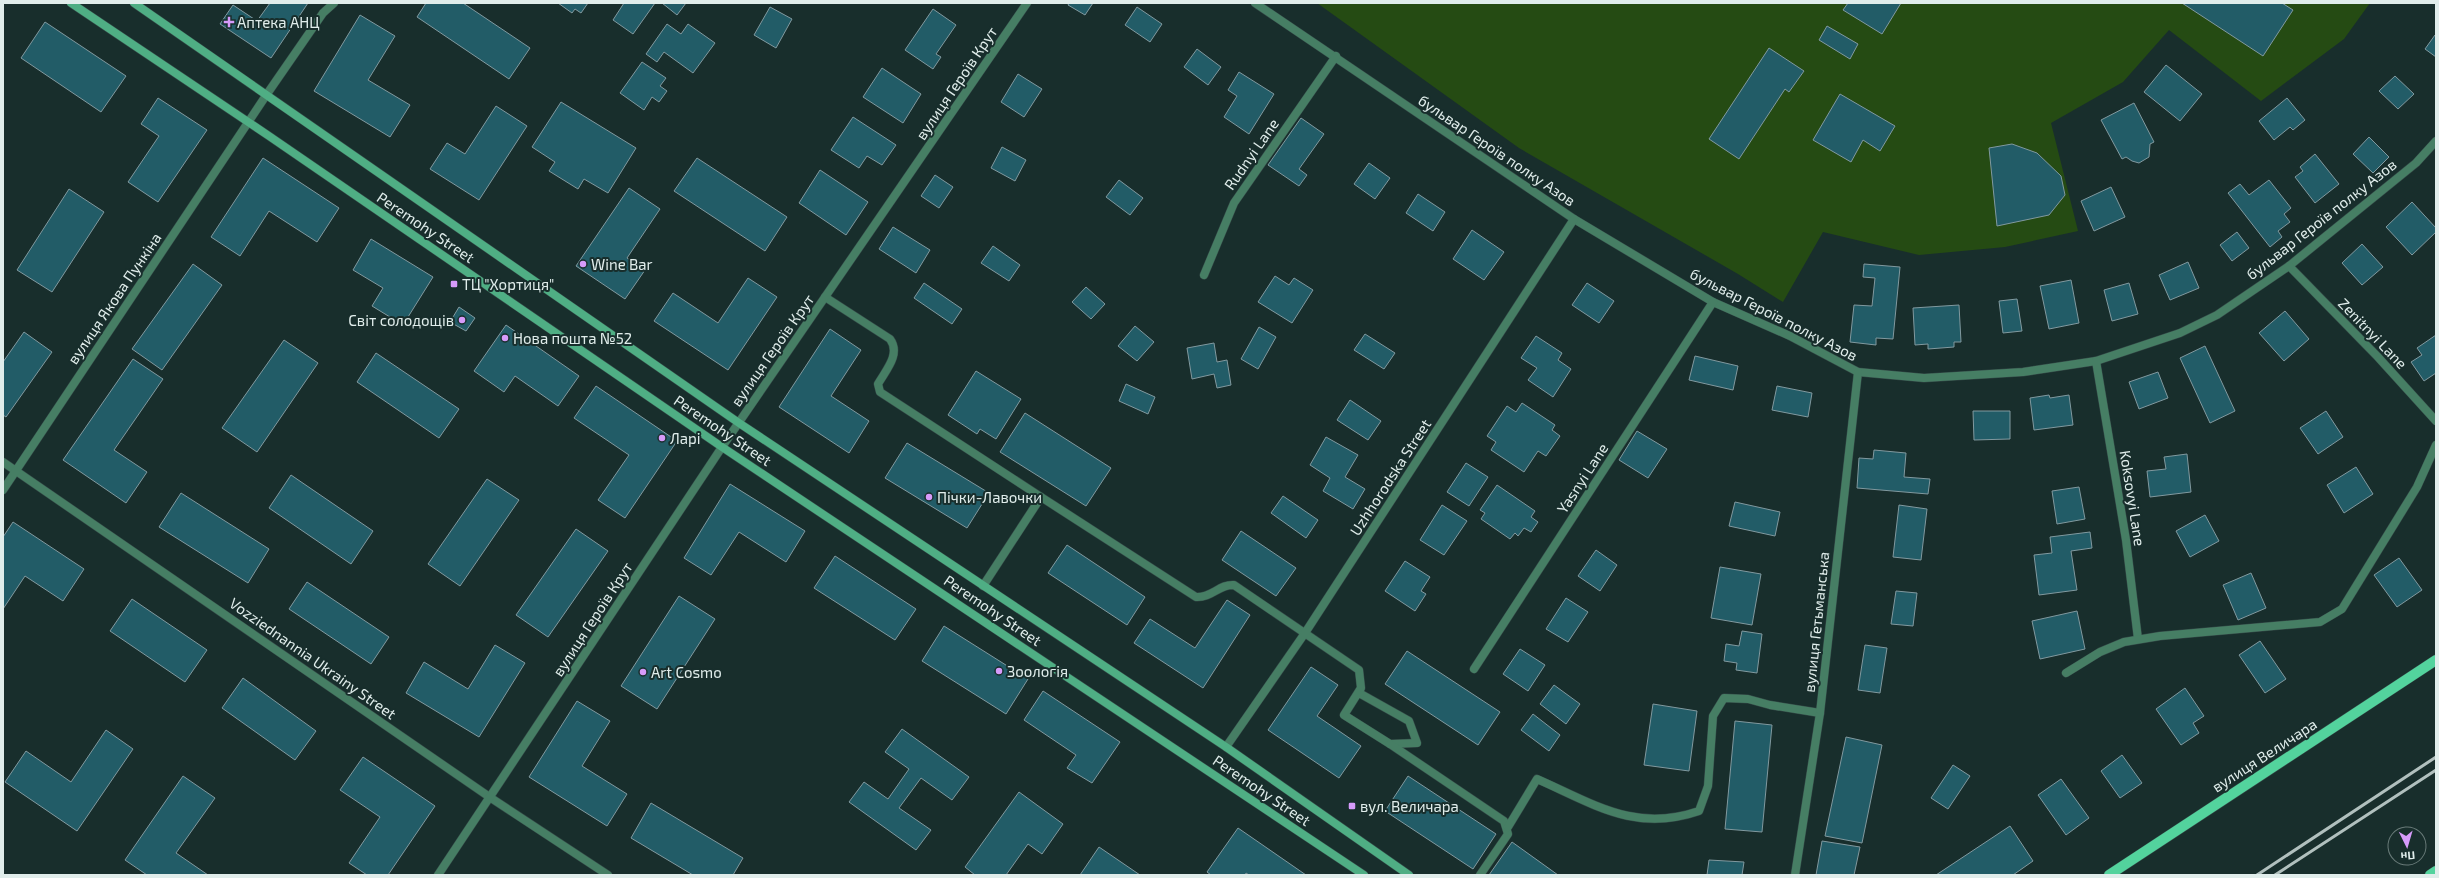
<svg xmlns="http://www.w3.org/2000/svg" width="2439" height="878" viewBox="0 0 2439 878" font-family="'Exo 2',sans-serif">
  <rect width="100%" height="100%" fill="#182e2c"/>
  <path fill="#254b13" d="M1317 3H2370L2344 39 2261 101 2169 30 2123 82 2051 123 2078 231 2005 247 1919 255 1823 232 1783 302 1738 274 1519 148Z"/>
  <g fill="#225c67" stroke="#81999f">
    <path d="M270 3H308L271 58 220 24 233 5 257 21Z"/>
    <path d="M426 3H463L530 48 509 79 417 17Z"/>
    <path d="M558 3H588L581 13 575 9 572 13Z"/>
    <path d="M624 3H655L633 34 613 20Z"/>
    <path d="M662 3H686L677 15Z"/>
    <path d="M1069 3H1093L1085 15 1068 5Z"/>
    <path d="M1848 3H1901L1882 34 1843 10Z"/>
    <path d="M2182 3H2282L2293 10 2263 56Z"/>
    <path d="M770 7 792 19 776 48 754 35Z"/>
    <path d="M1137 7 1162 24 1150 42 1125 25Z"/>
    <path d="M933 9 956 25 936 54 941 57 933 69 905 50Z"/>
    <path d="M360 15 395 36 368 80 410 105 390 137 314 91Z"/>
    <path d="M45 22 126 76 101 112 21 58Z"/>
    <path d="M667 24 681 34 688 24 715 43 693 73 664 52 657 62 646 54Z"/>
    <path d="M1827 26 1858 44 1850 59 1819 40Z"/>
    <path d="M2435 35 2436 36V57L2425 49Z"/>
    <path d="M1769 48 1804 71 1789 92 1785 89 1739 159 1709 139Z"/>
    <path d="M1197 49 1221 67 1208 85 1184 67Z"/>
    <path d="M642 62 666 78 660 86 667 91 659 102 652 97 644 110 620 93Z"/>
    <path d="M2166 65 2202 94 2180 121 2144 92Z"/>
    <path d="M882 68 921 94 903 123 863 97Z"/>
    <path d="M1239 72 1274 94 1249 134 1224 117 1237 96 1228 90Z"/>
    <path d="M1018 74 1042 89 1024 117 1001 102Z"/>
    <path d="M2395 76 2414 94 2398 109 2379 91Z"/>
    <path d="M1840 94 1895 126 1880 151 1863 140 1851 162 1813 140Z"/>
    <path d="M158 98 207 130 158 202 128 182 159 136 141 124Z"/>
    <path d="M2287 98 2305 120 2293 130 2290 127 2274 140 2259 121Z"/>
    <path d="M561 102 636 148 608 193 584 179 578 189 549 171 555 162 532 147Z"/>
    <path d="M2134 103 2154 142 2150 144 2149 157 2139 163 2132 161 2126 157 2122 159 2101 120Z"/>
    <path d="M496 106 527 126 479 200 430 169 447 143 465 154Z"/>
    <path d="M853 117 896 145 882 165 867 156 859 168 831 150Z"/>
    <path d="M1301 118 1324 134 1299 169 1307 175 1299 186 1268 165Z"/>
    <path d="M2369 137 2389 157 2373 173 2353 154Z"/>
    <path d="M2012 144 2037 153 2061 176 2065 195 2049 215 1997 226 1989 148Z"/>
    <path d="M1002 147 1026 160 1015 181 991 168Z"/>
    <path d="M2315 154 2339 184 2315 203 2295 177 2303 171 2300 167Z"/>
    <path d="M263 158 339 208 317 242 269 211 240 256 211 237Z"/>
    <path d="M697 158 787 217 765 251 674 191Z"/>
    <path d="M1369 163 1390 178 1375 199 1354 184Z"/>
    <path d="M820 170 868 202 846 235 799 203Z"/>
    <path d="M935 175 953 187 939 208 921 196Z"/>
    <path d="M1119 180 1143 198 1130 215 1106 197Z"/>
    <path d="M2269 180 2291 208 2284 214 2290 222 2278 231 2282 237 2270 247 2228 193 2240 184 2249 195Z"/>
    <path d="M2111 187 2125 217 2094 231 2081 201Z"/>
    <path d="M629 188 660 209 627 258 645 270 625 299 576 266Z"/>
    <path d="M69 189 104 212 52 292 17 270Z"/>
    <path d="M1418 194 1445 212 1433 231 1406 213Z"/>
    <path d="M2412 202 2436 228V232L2412 255 2386 227Z"/>
    <path d="M893 227 930 250 916 273 879 249Z"/>
    <path d="M1472 230 1504 252 1484 280 1453 259Z"/>
    <path d="M2237 232 2249 248 2232 261 2220 245Z"/>
    <path d="M371 239 433 277 403 325 372 306 383 288 353 270Z"/>
    <path d="M2362 244 2383 267 2362 285 2342 263Z"/>
    <path d="M993 246 1020 265 1009 281 981 263Z"/>
    <path d="M2188 262 2199 288 2170 300 2159 275Z"/>
    <path d="M193 264 222 285 162 370 132 349Z"/>
    <path d="M1864 264 1900 267 1893 339 1876 338V345L1850 342 1854 305 1872 306 1875 278 1863 277Z"/>
    <path d="M1275 276 1289 285 1294 278 1313 290 1292 323 1258 302Z"/>
    <path d="M748 278 777 297 728 370 654 321 673 293 718 323Z"/>
    <path d="M2071 280 2079 323 2049 329 2040 286Z"/>
    <path d="M924 283 962 309 952 324 914 298Z"/>
    <path d="M1587 283 1614 301 1599 323 1572 305Z"/>
    <path d="M2129 283 2138 314 2112 321 2104 290Z"/>
    <path d="M1086 287 1105 304 1091 319 1072 302Z"/>
    <path d="M2017 299 2022 331 2003 333 1999 301Z"/>
    <path d="M1959 305 1961 342H1954V347L1928 349V344L1915 345 1913 308Z"/>
    <path d="M459 307 475 318 466 331 450 322Z"/>
    <path d="M2285 311 2309 339 2284 361 2259 333Z"/>
    <path d="M506 325 579 376 558 406 515 376 504 392 474 371Z"/>
    <path d="M1135 326 1154 342 1137 361 1118 346Z"/>
    <path d="M1259 327 1276 337 1258 369 1241 359Z"/>
    <path d="M830 329 861 350 831 396 869 421 849 453 779 407Z"/>
    <path d="M24 332 52 352 6 417 3 415V362Z"/>
    <path d="M1365 334 1395 353 1384 369 1354 350Z"/>
    <path d="M2436 335V373L2424 381 2411 362 2422 355 2417 348Z"/>
    <path d="M1536 336 1562 353 1558 360 1571 369 1553 397 1528 380 1537 368 1521 358Z"/>
    <path d="M284 340 318 363 257 452 222 428Z"/>
    <path d="M1214 343 1217 362 1227 360 1231 385 1217 388 1214 374 1192 379 1187 348Z"/>
    <path d="M2205 346 2235 411 2210 423 2180 358Z"/>
    <path d="M376 353 459 409 439 438 357 382Z"/>
    <path d="M1695 356 1738 366 1733 390 1689 380Z"/>
    <path d="M133 359 163 379 114 450 147 472 126 503 63 460Z"/>
    <path d="M976 371 1021 399 996 439 980 429 977 434 948 415Z"/>
    <path d="M2158 372 2168 398 2139 409 2129 382Z"/>
    <path d="M1126 384 1155 397 1148 414 1119 401Z"/>
    <path d="M596 386 677 441 625 518 598 500 629 455 574 418Z"/>
    <path d="M1777 386 1812 393 1808 417 1772 410Z"/>
    <path d="M2049 395 2050 398 2069 395 2073 425 2034 430 2030 398Z"/>
    <path d="M1350 400 1381 421 1368 440 1337 420Z"/>
    <path d="M1522 403 1555 425 1552 430 1560 436 1546 456 1538 451 1524 472 1491 450 1496 442 1487 436 1507 406 1516 412Z"/>
    <path d="M1973 411H2010V439L1974 440Z"/>
    <path d="M2326 411 2343 437 2318 454 2300 428Z"/>
    <path d="M1025 413 1111 468 1086 506 1000 452Z"/>
    <path d="M1637 431 1667 449 1648 478 1619 460Z"/>
    <path d="M1326 437 1358 455 1345 477 1365 489 1353 509 1323 491 1330 478 1310 465Z"/>
    <path d="M907 443 989 493 967 528 885 478Z"/>
    <path d="M1874 450 1906 453 1904 477 1930 479 1928 494 1857 488 1859 458 1873 459Z"/>
    <path d="M2187 454 2191 492 2150 497 2147 471 2166 469 2164 457Z"/>
    <path d="M1466 463 1488 477 1469 506 1447 492Z"/>
    <path d="M2356 467 2373 494 2344 513 2327 485Z"/>
    <path d="M291 475 373 531 351 564 269 508Z"/>
    <path d="M487 479 519 500 460 586 428 564Z"/>
    <path d="M730 484 805 531 786 562 739 532 711 575 684 558Z"/>
    <path d="M1497 485 1535 511 1531 517 1538 522 1531 532 1524 528 1518 536 1515 533 1510 539 1481 519 1485 513 1480 510Z"/>
    <path d="M2079 487 2085 519 2057 524 2052 491Z"/>
    <path d="M181 493 269 549 248 583 159 527Z"/>
    <path d="M1283 496 1318 520 1306 538 1271 513Z"/>
    <path d="M1735 502 1780 512 1775 536 1729 526Z"/>
    <path d="M1442 505 1467 521 1444 555 1420 540Z"/>
    <path d="M1899 505 1927 509 1921 560 1893 557Z"/>
    <path d="M2205 515 2219 541 2190 557 2176 531Z"/>
    <path d="M13 522 84 569 63 601 25 576 3 609V537Z"/>
    <path d="M576 529 608 551 548 637 516 615Z"/>
    <path d="M1241 531 1296 568 1276 596 1222 560Z"/>
    <path d="M2090 532 2092 548 2071 551 2077 590 2039 595 2034 555 2052 553 2050 537Z"/>
    <path d="M1067 545 1145 597 1127 625 1048 573Z"/>
    <path d="M1596 550 1617 565 1600 591 1578 576Z"/>
    <path d="M835 556 916 609 895 640 814 588Z"/>
    <path d="M2399 558 2422 590 2397 607 2374 575Z"/>
    <path d="M1405 561 1430 577 1421 591 1426 594 1415 611 1385 591Z"/>
    <path d="M1720 567 1761 574 1752 625 1711 618Z"/>
    <path d="M2251 573 2266 608 2238 620 2223 585Z"/>
    <path d="M307 582 389 637 371 664 289 609Z"/>
    <path d="M1896 591 1917 593 1913 626 1891 624Z"/>
    <path d="M679 596 715 619 657 709 621 686Z"/>
    <path d="M1566 598 1588 612 1568 642 1546 629Z"/>
    <path d="M132 599 207 650 185 682 110 631Z"/>
    <path d="M1227 600 1250 615 1203 688 1134 643 1150 619 1195 648Z"/>
    <path d="M2077 611 2085 649 2040 659 2032 621Z"/>
    <path d="M944 626 1028 679 1006 714 922 661Z"/>
    <path d="M1742 631 1762 634 1757 673 1736 670 1737 663 1724 661 1726 644 1739 646Z"/>
    <path d="M2260 641 2286 679 2265 693 2239 655Z"/>
    <path d="M495 645 525 663 479 737 406 693 424 662 468 689Z"/>
    <path d="M1865 645 1887 648 1880 693 1858 690Z"/>
    <path d="M1520 649 1545 665 1528 691 1503 674Z"/>
    <path d="M1407 651 1500 712 1478 745 1385 684Z"/>
    <path d="M1311 667 1338 685 1317 716 1361 746 1339 778 1268 730Z"/>
    <path d="M243 678 316 731 295 760 222 708Z"/>
    <path d="M1554 685 1580 704 1566 724 1540 704Z"/>
    <path d="M2185 688 2204 716 2193 723 2199 733 2181 745 2156 709Z"/>
    <path d="M1043 691 1120 742 1092 783 1067 768 1076 755 1024 720Z"/>
    <path d="M577 701 610 721 582 766 627 794 607 826 529 777Z"/>
    <path d="M1653 704 1697 711 1689 771 1644 765Z"/>
    <path d="M1533 714 1560 735 1549 751 1521 730Z"/>
    <path d="M1735 721 1772 725 1762 832 1725 829Z"/>
    <path d="M902 729 969 777 952 800 921 778 899 808 931 830 916 850 849 802 864 782 888 799 909 769 885 752Z"/>
    <path d="M106 730 133 749 77 831 5 782 26 751 71 782Z"/>
    <path d="M1846 737 1882 745 1862 843 1825 836Z"/>
    <path d="M2122 755 2142 783 2120 798 2101 771Z"/>
    <path d="M363 757 435 806 388 875H367L349 863 380 817 340 790Z"/>
    <path d="M1953 765 1970 776 1948 809 1931 798Z"/>
    <path d="M183 776 215 798 176 853 208 875H147L125 860Z"/>
    <path d="M1408 776 1496 834 1473 869 1385 811Z"/>
    <path d="M2061 779 2089 818 2066 835 2038 795Z"/>
    <path d="M1019 792 1063 824 1042 854 1028 844 1006 875H975L965 867Z"/>
    <path d="M651 803 743 858 733 875H693L631 838Z"/>
    <path d="M2010 826 2033 861 2013 875H1936Z"/>
    <path d="M1238 828 1306 875H1249L1246 873 1245 875H1211L1207 872Z"/>
    <path d="M1822 841 1860 847 1854 875H1816Z"/>
    <path d="M1512 842 1558 875H1489Z"/>
    <path d="M1099 847 1140 875H1080Z"/>
    <path d="M1709 860 1744 862 1742 875H1707Z"/>
  </g>
  <g fill="none" stroke-linecap="round" stroke-linejoin="round">
    <defs>
      <g id="minor">
        <path d="M1255 3 1574 219 1713 302 1790 336 1858 372 1924 378 2023 372 2096 361 2180 333 2217 315 2289 266 2416 163 2436 141"/>
        <path d="M2289 266 2377 356 2436 421"/>
        <path d="M1204 275 1234 203 1336 56"/>
        <path d="M825 297 890 339C901 354 886 370 878 384L880 392 1041 497 983 586"/>
        <path d="M2096 361 2126 540 2138 639"/>
        <path d="M3 462 491 798 608 875"/>
        <path d="M3 490 267 94 323 13 334 3"/>
        <path d="M1041 497 1196 597C1212 598 1219 584 1234 585L1359 670 1361 688 1344 715 1390 744 1417 743 1409 721 1359 693"/>
        <path d="M1474 669 1713 302"/>
        <path d="M2066 673 2100 652 2124 642 2160 636 2320 622 2342 609 2417 487 2436 445"/>
        <path d="M1390 744 1504 821 1508 834 1480 875"/>
        <path d="M1226 747 1305 633 1574 219"/>
        <path d="M1508 827 1537 779C1594 804 1635 833 1699 811L1708 786 1713 716 1724 698 1748 699 1770 705 1820 713"/>
        <path d="M1795 875 1820 713 1858 372"/>
      </g>
      <path id="tertiary" d="M438 875 722 447 1027 3"/>
      <g id="secondary">
        <path d="M71 3 269 136 722 447 1364 875"/>
        <path d="M134 3 739 423 1226 747 1409 875"/>
      </g>
      <g id="primary">
        <path d="M2109 875 2436 660"/>
        <path d="M2430 875 2436 871"/>
      </g>
    </defs>
    <use href="#minor" stroke="#344947" stroke-width="9"/>
    <use href="#tertiary" stroke="#344947" stroke-width="9"/>
    <use href="#secondary" stroke="#344947" stroke-width="9"/>
    <use href="#primary" stroke="#344947" stroke-width="11"/>
    <use href="#minor" stroke="#467e64" stroke-width="8"/>
    <use href="#tertiary" stroke="#467e64" stroke-width="8"/>
    <use href="#secondary" stroke="#4fae84" stroke-width="8"/>
    <use href="#primary" stroke="#53d39d" stroke-width="10"/>
    <g stroke="#b1c0be" stroke-width="3">
      <path d="M2257 875 2436 757"/>
      <path d="M2275 875 2436 770"/>
    </g>
  </g>
  <g fill="#d69bfa" stroke="#182e2c" stroke-width="1.5">
    <path d="M227 16h4v4h4v4h-4v4h-4v-4h-4v-4h4z"/>
    <circle cx="583" cy="264" r="4"/>
    <rect x="450" y="280" width="8" height="8" rx="2"/>
    <circle cx="462" cy="320" r="4"/>
    <circle cx="505" cy="338" r="4"/>
    <circle cx="662" cy="438" r="4"/>
    <circle cx="929" cy="497" r="4"/>
    <circle cx="999" cy="671" r="4"/>
    <circle cx="643" cy="672" r="4"/>
    <rect x="1348" y="802" width="8" height="8" rx="2"/>
  </g>
  <g text-anchor="middle" dominant-baseline="central" stroke-width="4" stroke-linejoin="round" paint-order="stroke">
    <g font-size="15" fill="#e0edeb" stroke="#182e2c" text-anchor="start">
      <text x="237" y="22">Аптека АНЦ</text>
      <text x="591" y="264">Wine Bar</text>
      <text x="462" y="284">ТЦ "Хортиця"</text>
      <text x="454" y="320" text-anchor="end">Світ солодощів</text>
      <text x="513" y="338">Нова пошта №52</text>
      <text x="670" y="438">Ларі</text>
      <text x="937" y="497">Пічки-Лавочки</text>
      <text x="1007" y="671">Зоологія</text>
      <text x="651" y="672">Art Cosmo</text>
      <text x="1360" y="806">вул. Величара</text>
    </g>
    <g font-size="15" fill="#e0edeb" stroke="#182e2c">
      <text transform="translate(956 83) rotate(-56)">вулиця Героїв Крут</text>
      <text transform="translate(1497 150) rotate(34)">бульвар Героїв полку Азов</text>
      <text transform="translate(1251 154) rotate(-55)">Rudnyi Lane</text>
      <text transform="translate(2321 219) rotate(-38)">бульвар Героїв полку Азов</text>
      <text transform="translate(426 227) rotate(34)">Peremohy Street</text>
      <text transform="translate(114 298) rotate(-56)">вулиця Якова Пункіна</text>
      <text transform="translate(1774 314) rotate(27)">бульвар Героїв полку Азов</text>
      <text transform="translate(2373 333) rotate(46)">Zenitnyi Lane</text>
      <text transform="translate(772 350) rotate(-55)">вулиця Героїв Крут</text>
      <text transform="translate(723 430) rotate(34)">Peremohy Street</text>
      <text transform="translate(1390 477) rotate(-57)">Uzhhorodska Street</text>
      <text transform="translate(1582 478) rotate(-57)">Yasnyi Lane</text>
      <text transform="translate(2133 498) rotate(81)">Koksovyi Lane</text>
      <text transform="translate(993 610) rotate(34)">Peremohy Street</text>
      <text transform="translate(592 619) rotate(-57)">вулиця Героїв Крут</text>
      <text transform="translate(1816 622) rotate(-84)">вулиця Гетьманська</text>
      <text transform="translate(313 658) rotate(35)">Vozziednannia Ukrainy Street</text>
      <text transform="translate(2264 755) rotate(-33)">вулиця Величара</text>
      <text transform="translate(1262 790) rotate(34)">Peremohy Street</text>
    </g>
  </g>
  <rect width="2439" height="878" fill="none" stroke="#e0edeb" stroke-width="8"/>
  <g transform="translate(2407 846) rotate(175)"><circle r="19" fill="#182e2c" stroke="#687a78"/>
  <path d="M0-3L7 15L0 10L-7 15Z" fill="#d69bfa"/>
  <text y="-6" font-size="11" font-weight="bold" text-anchor="middle" fill="#e0edeb">Пн</text>
  </g>
</svg>
